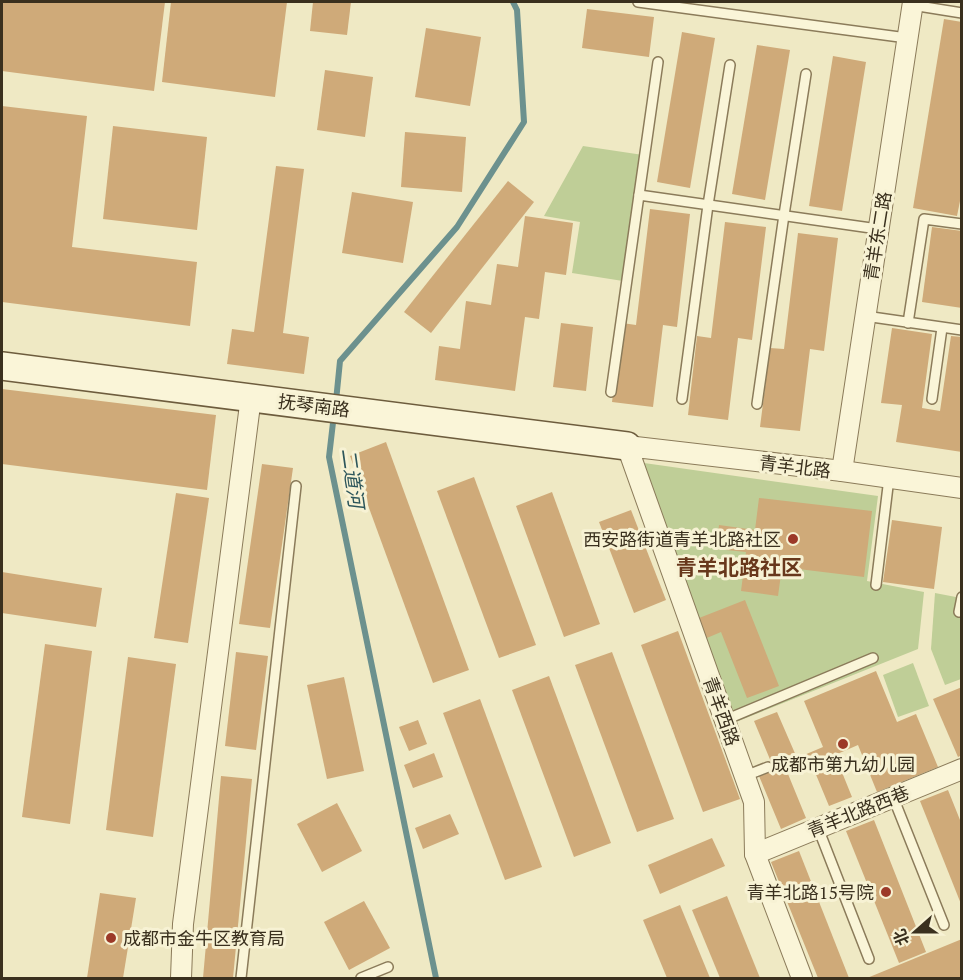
<svg xmlns="http://www.w3.org/2000/svg" width="963" height="980" viewBox="0 0 963 980" font-family="'PT Serif','Noto Sans SC',serif">
  <rect width="100%" height="100%" fill="#efe9c4"/>
  <g fill="#bfce97">
    <path d="M583 146 643 155 623 281 572 273 580 222 544 216Z"/>
    <path d="M637 462 878 496 867 581 924 592 918 649 731 724Z"/>
    <path d="M935 593 961 598V679L945 685 931 649Z"/>
    <path d="M913 663 929 706 898 717 883 675Z"/>
  </g>
  <g fill="none" stroke-linecap="round" stroke-linejoin="round">
    <g stroke="#6c918e" stroke-width="6">
      <path d="M336 401 340 361 457 227 524 122 517 10 513 2"/>
      <path d="M334 414 329 457 436 978"/>
    </g>
  </g>
  <g fill="#cfaa79">
    <path d="M2 2H165L154 91 2 71Z"/>
    <path d="M171 2H287L275 97 162 82Z"/>
    <path d="M313 2H351L347 35 310 31Z"/>
    <path d="M587 9 654 17 649 57 582 48Z"/>
    <path d="M944 19 962 22V191L957 216 913 208Z"/>
    <path d="M426 28 481 37 470 106 415 97Z"/>
    <path d="M682 32 715 38 690 188 657 182Z"/>
    <path d="M757 45 790 50 765 200 732 194Z"/>
    <path d="M833 56 866 62 842 211 809 206Z"/>
    <path d="M325 70 373 77 365 137 317 130Z"/>
    <path d="M2 106 87 116 72 247 197 262 190 326 2 302Z"/>
    <path d="M113 126 207 137 197 230 103 219Z"/>
    <path d="M405 132 466 137 462 192 401 187Z"/>
    <path d="M276 166 304 169 283 333 309 337 304 374 227 364 232 329 254 332Z"/>
    <path d="M508 181 534 202 431 333 404 312Z"/>
    <path d="M352 192 413 202 403 263 342 253Z"/>
    <path d="M650 209 690 214 677 327 663 325 653 407 612 402 622 323 636 325Z"/>
    <path d="M525 216 573 223 566 275 545 272 539 319 525 317 515 391 435 380 439 346 460 349 466 301 491 305 497 264 518 267Z"/>
    <path d="M725 222 766 227 752 340 738 338 728 420 688 415 697 336 711 338Z"/>
    <path d="M932 227 962 231V308L922 302Z"/>
    <path d="M798 233 838 238 824 351 810 349 800 431 760 427 770 348 784 349Z"/>
    <path d="M561 323 593 327 586 391 553 387Z"/>
    <path d="M892 328 932 334 922 408 940 411 951 336 962 337V452L896 442 902 405 881 403Z"/>
    <path d="M2 389 216 415 207 490 2 464Z"/>
    <path d="M386 442 469 670 433 683 350 456Z"/>
    <path d="M262 464 293 468 270 628 239 624Z"/>
    <path d="M474 477 536 645 499 658 437 491Z"/>
    <path d="M552 492 600 624 564 637 516 506Z"/>
    <path d="M176 493 209 498 188 643 154 638Z"/>
    <path d="M759 498 872 511 864 577 782 567 778 596 741 591 746 552 716 549 719 525 755 530Z"/>
    <path d="M631 510 666 600 634 613 599 522Z"/>
    <path d="M892 520 942 527 934 589 883 582Z"/>
    <path d="M2 572 102 588 96 627 2 613Z"/>
    <path d="M745 600 779 686 747 698 721 632 702 640 694 620Z"/>
    <path d="M678 631 740 799 703 812 641 645Z"/>
    <path d="M45 644 92 651 70 824 22 817Z"/>
    <path d="M236 652 268 656 256 750 225 746Z"/>
    <path d="M612 652 674 819 637 832 575 665Z"/>
    <path d="M128 657 176 664 153 837 106 830Z"/>
    <path d="M876 671 897 722 916 714 938 767 877 792 858 745 835 755 852 797 829 806 812 765 788 774 806 818 781 829 759 776 774 769 754 721 777 712 797 758 823 747 804 701Z"/>
    <path d="M549 676 611 843 574 857 512 690Z"/>
    <path d="M344 677 364 771 327 779 307 685Z"/>
    <path d="M962 687V755L958 757 933 699Z"/>
    <path d="M480 699 542 867 505 880 443 713Z"/>
    <path d="M418 720 427 744 409 751 399 727Z"/>
    <path d="M434 753 443 777 413 788 404 765Z"/>
    <path d="M221 776 252 779 233 978H203Z"/>
    <path d="M948 790 962 825 961 904 920 801Z"/>
    <path d="M337 803 362 851 322 872 297 824Z"/>
    <path d="M450 814 459 834 423 849 415 828Z"/>
    <path d="M874 820 926 952 899 963 846 831Z"/>
    <path d="M712 838 725 866 660 894 648 865Z"/>
    <path d="M799 851 849 978H818L771 862Z"/>
    <path d="M100 893 136 898 123 978H87Z"/>
    <path d="M727 896 760 978H720L692 910Z"/>
    <path d="M364 901 390 948 349 970 324 922Z"/>
    <path d="M680 905 710 978H667L643 920Z"/>
    <path d="M962 939V977L959 978H867Z"/>
  </g>
  <g fill="none" stroke-linecap="round" stroke-linejoin="round">
    <defs>
      <g id="lane">
        <path d="M638 2 907 38"/>
        <path d="M912 5 962 13"/>
        <path d="M639 195 658 62"/>
        <path d="M865 316 962 330"/>
        <path d="M908 323 924 219 962 224"/>
        <path d="M611 392 639 195 878 229"/>
        <path d="M682 399 708 205 730 65"/>
        <path d="M932 399 942 328"/>
        <path d="M757 404 784 215 806 74"/>
        <path d="M876 585 889 478"/>
        <path d="M962 597 959 612H962"/>
        <path d="M725 720 873 658"/>
        <path d="M745 776 768 767"/>
        <path d="M893 797 944 925"/>
        <path d="M818 828 869 959"/>
        <path d="M241 978 296 486"/>
        <path d="M361 978 388 967"/>
      </g>
      <g id="street">
        <path d="M842 471 913 2"/>
        <path d="M755 854 962 769"/>
        <path d="M181 978 183 924 251 397"/>
        <path d="M802 978 755 854 754 802 627 446 842 471 962 488"/>
      </g>
      <path id="secondary" d="M2 366 627 446"/>
    </defs>
    <use href="#lane" stroke="#8b7b5a" stroke-width="12"/>
    <use href="#street" stroke="#8b7b5a" stroke-width="22"/>
    <use href="#secondary" stroke="#6d5c3d" stroke-width="30"/>
    <use href="#lane" stroke="#faf5d8" stroke-width="9"/>
    <use href="#street" stroke="#faf5d8" stroke-width="20"/>
    <use href="#secondary" stroke="#faf5d8" stroke-width="27"/>
  </g>
  <g fill="#9c3928" stroke="#f7f2d4" stroke-width="2">
    <circle cx="793" cy="539" r="6"/>
    <circle cx="843" cy="744" r="6"/>
    <circle cx="886" cy="892" r="6"/>
    <circle cx="111" cy="938" r="6"/>
  </g>
  <g text-anchor="middle" dominant-baseline="central" stroke-width="6" stroke-linejoin="round" paint-order="stroke">
    <g font-size="18" fill="#3a301e" stroke="#f7f2d4">
      <text transform="translate(877 236) rotate(-81)">青羊东二路</text>
      <text transform="translate(314 405) rotate(7)">抚琴南路</text>
      <text transform="translate(795 466) rotate(7)">青羊北路</text>
      <text transform="translate(722 711) rotate(70)">青羊西路</text>
      <text transform="translate(858 811) rotate(-22)">青羊北路西巷</text>
    </g>
    <g font-size="18" fill="#3a301e" stroke="#f7f2d4" text-anchor="end">
      <text x="781" y="539">西安路街道青羊北路社区</text>
      <text x="843" y="764" text-anchor="middle">成都市第九幼儿园</text>
      <text x="874" y="892">青羊北路15号院</text>
      <text x="123" y="938" text-anchor="start">成都市金牛区教育局</text>
    </g>
    <g font-size="20" font-style="italic" fill="#2d565b" stroke="#f7f2d4">
      <text transform="translate(353 478) rotate(82)">二道河</text>
    </g>
    <g font-size="21" font-weight="bold" fill="#68381c" stroke="#f7f2d4">
      <text x="739" y="567">青羊北路社区</text>
    </g>
  </g>
  <rect width="963" height="980" fill="none" stroke="#3a301e" stroke-width="6"/>
  <g transform="translate(915 932) rotate(249)" stroke="#f7f2d4" stroke-width="4.5" paint-order="stroke">
  <path d="M0-4.5L10 22L0 15L-10 22Z" fill="#3a301e"/>
  <text y="-9" font-size="16" font-weight="bold" text-anchor="middle" fill="#3a301e">北</text>
  </g>
</svg>
